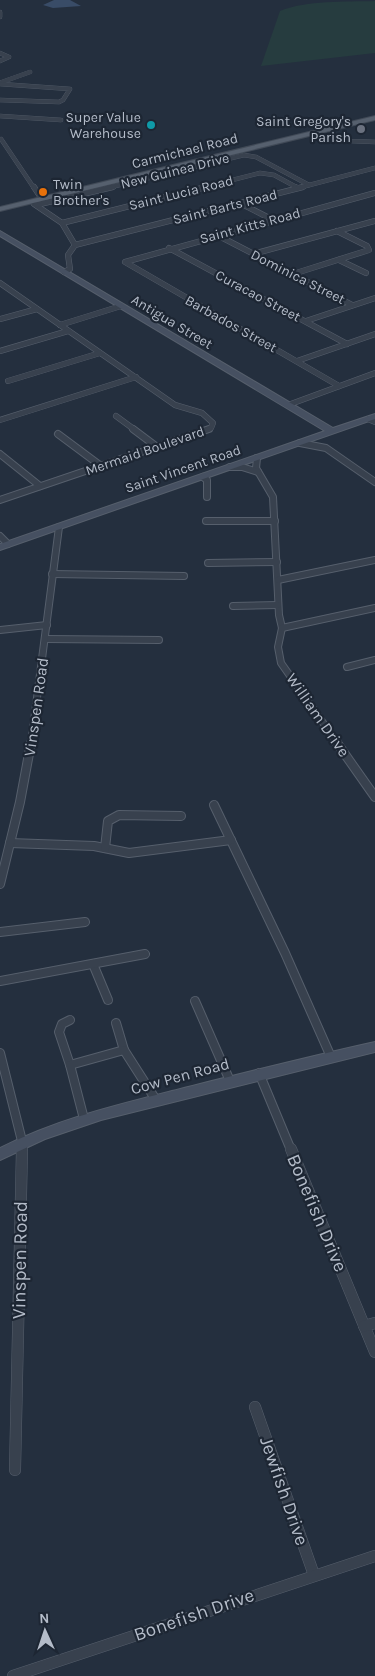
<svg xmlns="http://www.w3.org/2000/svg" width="375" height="1676" viewBox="0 0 375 1676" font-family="Karla,sans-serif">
  <rect width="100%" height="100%" fill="#242f3e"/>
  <path fill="#263c3f" d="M375 1V53L261 66 280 11C307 0 345 2 375 1Z"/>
  <path fill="#394c67" d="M54 0H70L81 6 53 8 43 5Z"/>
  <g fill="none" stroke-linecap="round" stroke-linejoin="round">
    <defs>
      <g id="street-far4">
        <path d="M0 12V17"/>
        <path d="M0 53 9 57 0 61"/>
        <path d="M2 82 30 72"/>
        <path d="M0 84 70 89 63 100 59 102 0 100"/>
        <path d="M0 116 61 120"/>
        <path d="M311 134 351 141 375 142"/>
        <path d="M1 139 34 188"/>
        <path d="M107 188 244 155 256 157 309 185"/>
        <path d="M201 188 260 173 274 175 298 188"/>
        <path d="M298 188 375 168"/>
      </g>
      <g id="street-far3">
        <path d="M34 187 42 199"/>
        <path d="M295 187 298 188"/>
        <path d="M240 203 273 220"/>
        <path d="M34 204 62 223 75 245 68 255 70 269 64 272"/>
        <path d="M36 205 113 187"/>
        <path d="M62 223 206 187"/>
        <path d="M217 235 352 305"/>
        <path d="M75 245 303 187"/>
        <path d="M169 248 347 344"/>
        <path d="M253 254 375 221"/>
        <path d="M339 260 366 273"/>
        <path d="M293 274 369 250 367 246 337 231"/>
        <path d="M0 283 175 405 202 413 213 423 211 428 206 430"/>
        <path d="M0 319 37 309"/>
        <path d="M306 321 375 298"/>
        <path d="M60 325 121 306"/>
        <path d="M0 351 68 331"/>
        <path d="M297 361 375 334"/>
        <path d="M8 381 100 353"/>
        <path d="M339 386 125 262 375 193"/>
        <path d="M288 405 375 373"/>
        <path d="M116 416 135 430"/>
        <path d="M368 419 375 422"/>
        <path d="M0 420 136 377"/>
      </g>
      <g id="street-far2">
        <path d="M133 429 157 447"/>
        <path d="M58 434 101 466"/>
        <path d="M300 443 326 448 375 482"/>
        <path d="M0 454 40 486"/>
        <path d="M257 458 256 468 273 497 279 615 282 628"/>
        <path d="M230 467H242L258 472"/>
        <path d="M203 477 207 480V497"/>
        <path d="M0 500 209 429"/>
        <path d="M206 521H275"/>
        <path d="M0 536 8 544"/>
        <path d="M208 563 277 562"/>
        <path d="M52 574 184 576"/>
        <path d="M278 580 375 560"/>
        <path d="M233 606 278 605"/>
        <path d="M282 628 278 647 281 663 338 744"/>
        <path d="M282 628 375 608"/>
        <path d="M0 630 47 625"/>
        <path d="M46 639 159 640"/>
        <path d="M347 667 375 660"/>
        <path d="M31 744 59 527"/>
      </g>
      <g id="street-far1">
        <path d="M337 743 375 797"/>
        <path d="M214 805 285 953 331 1057"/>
        <path d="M10 843 94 846 129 853 231 840"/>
        <path d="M105 848 108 821 119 815 181 816"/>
        <path d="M0 884 20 802 31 743"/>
        <path d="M0 932 85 922"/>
        <path d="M93 964 108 1000"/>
        <path d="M0 981 145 954"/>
        <path d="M195 1001 230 1081"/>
        <path d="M70 1020 62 1024 59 1032 70 1065"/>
        <path d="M116 1023 124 1050"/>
        <path d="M0 1053 22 1141V1150"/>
        <path d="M259 1073 291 1150"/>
        <path d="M84 1119 70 1065 124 1050 156 1100"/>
      </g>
      <g id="street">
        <path d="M291 1149 375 1352"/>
        <path d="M364 1326 375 1323"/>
        <path d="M255 1407 314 1575"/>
        <path d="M15 1470 22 1149"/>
        <path d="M13 1676 375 1556"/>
      </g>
      <g id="secondary">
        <path d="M0 231 333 428 375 414V419L0 550V544L325 431 0 236Z"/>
        <path d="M375 1042V1052L101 1120 45 1139 0 1160V1148C55 1120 113 1106 172 1091 240 1074 307 1057 375 1042Z"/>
      </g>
      <path id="primary" d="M375 116V120L0 211V207Z"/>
    </defs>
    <use href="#street-far4" stroke="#565f6c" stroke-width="4.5"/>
    <use href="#street-far3" stroke="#565f6c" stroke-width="6"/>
    <use href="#street-far2" stroke="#565f6c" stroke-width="8"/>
    <use href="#street-far1" stroke="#565f6c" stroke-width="10"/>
    <use href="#street" stroke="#565f6c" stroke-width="12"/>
    <use href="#secondary" stroke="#565f6c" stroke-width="2"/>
    <use href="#primary" stroke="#414a57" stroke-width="2"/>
    <use href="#street-far4" stroke="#38414e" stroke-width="4"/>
    <use href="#street-far3" stroke="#38414e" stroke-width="5"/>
    <use href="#street-far2" stroke="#38414e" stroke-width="6"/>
    <use href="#street-far1" stroke="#38414e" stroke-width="8"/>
    <use href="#street" stroke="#38414e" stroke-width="11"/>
    <use href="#secondary" fill="#465061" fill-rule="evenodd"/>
    <use href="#primary" fill="#56606e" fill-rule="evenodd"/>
  </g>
  <circle fill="#0f9aa8" stroke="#1d2633" stroke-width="2" cx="151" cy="125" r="5"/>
  <circle fill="#6b7280" stroke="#1d2633" stroke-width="2" cx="361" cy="129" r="5"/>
  <circle fill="#e8710a" stroke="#1d2633" stroke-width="2" cx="43" cy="192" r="5"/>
  <g text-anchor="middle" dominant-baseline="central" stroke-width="4.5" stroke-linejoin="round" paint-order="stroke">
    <g font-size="14" fill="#b4bcc9" stroke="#1d2633" text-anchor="end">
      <text x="141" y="117">Super Value<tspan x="141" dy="16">Warehouse</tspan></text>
      <text x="351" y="121">Saint Gregory's<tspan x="351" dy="16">Parish</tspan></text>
      <text x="53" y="184" text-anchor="start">Twin<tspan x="53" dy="16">Brother's</tspan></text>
    </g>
    <g font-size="14" fill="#b4bcc9" stroke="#1d2633">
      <text transform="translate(185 151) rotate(-14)">Carmichael Road</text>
      <text transform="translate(175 171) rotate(-14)">New Guinea Drive</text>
      <text transform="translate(181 193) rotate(-14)">Saint Lucia Road</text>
      <text transform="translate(225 207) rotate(-14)">Saint Barts Road</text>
      <text transform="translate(250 226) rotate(-15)">Saint Kitts Road</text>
      <text transform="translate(298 277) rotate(27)">Dominica Street</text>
      <text transform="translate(258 296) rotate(28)">Curacao Street</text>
      <text transform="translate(172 322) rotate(31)">Antigua Street</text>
      <text transform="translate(231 324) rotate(29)">Barbados Street</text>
      <text transform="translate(145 451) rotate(-19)">Mermaid Boulevard</text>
      <text transform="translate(183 469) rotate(-19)">Saint Vincent Road</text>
    </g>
    <g font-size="16" fill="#b4bcc9" stroke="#1d2633">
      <text transform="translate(36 707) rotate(-82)">Vinspen Road</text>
      <text transform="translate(318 715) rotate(55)">William Drive</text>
      <text transform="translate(180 1076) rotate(-15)">Cow Pen Road</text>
    </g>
    <g font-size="19" fill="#b4bcc9" stroke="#1d2633">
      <text transform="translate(317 1213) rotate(67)">Bonefish Drive</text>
      <text transform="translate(20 1260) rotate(-89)">Vinspen Road</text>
      <text transform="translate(284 1491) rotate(71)">Jewfish Drive</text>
      <text transform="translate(194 1615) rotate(-19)">Bonefish Drive</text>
    </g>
  </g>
  <g transform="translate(45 1631) rotate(357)" stroke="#1d2633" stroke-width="4" paint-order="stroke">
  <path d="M0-4L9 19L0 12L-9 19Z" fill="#b4bcc9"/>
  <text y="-8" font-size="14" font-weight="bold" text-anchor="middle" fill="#b4bcc9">N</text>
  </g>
</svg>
